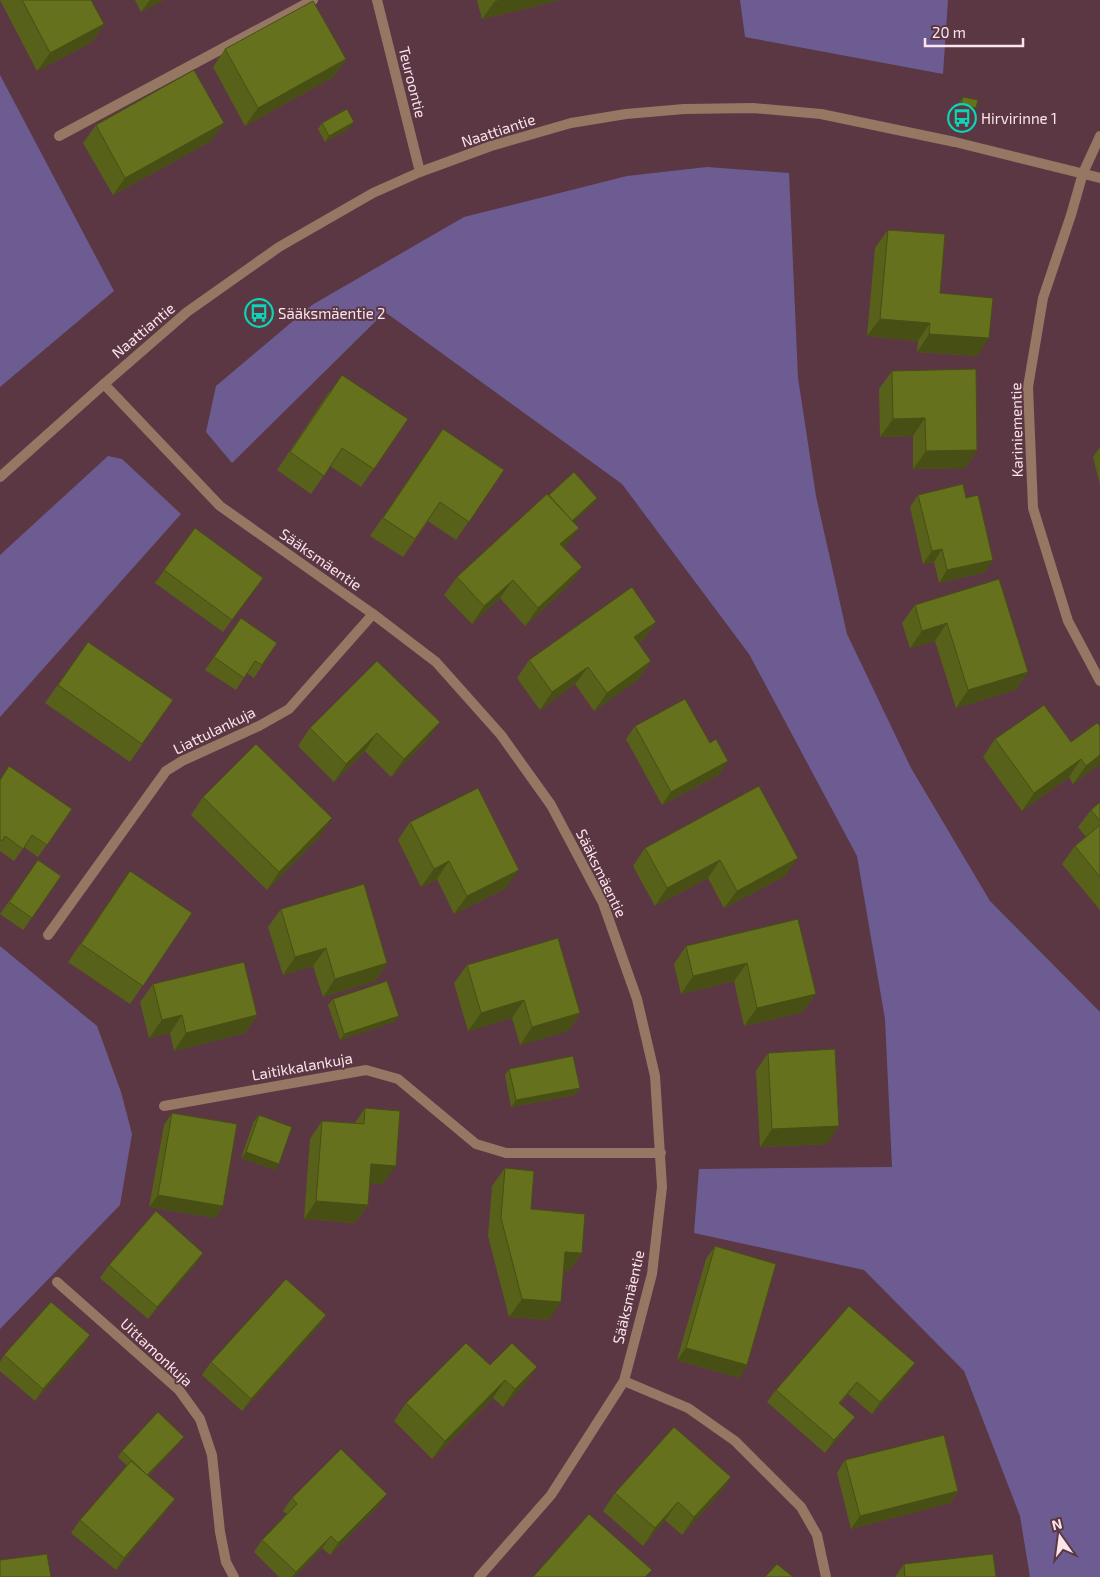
<svg xmlns="http://www.w3.org/2000/svg" width="1100" height="1577" viewBox="0 0 1100 1577" font-family="'Exo 2',sans-serif">
  <rect width="100%" height="100%" fill="#5b3744"/>
  <g fill="#6c5c92">
    <path d="M740 0H948L943 74 745 37Z"/>
    <path d="M0 75 114 291 0 387Z"/>
    <path d="M707 167 789 173 798 378 816 496 847 634 911 768 990 901 1100 1012V1577H1030L1020 1516 964 1371 864 1270 694 1233 699 1169 892 1167 885 1019 857 856 749 654 622 484 385 312 232 463 206 432 216 386 312 305 464 217 627 176Z"/>
    <path d="M108 456 122 459 181 514 0 717V555Z"/>
    <path d="M0 946 97 1026 121 1092 132 1134 120 1205 0 1329Z"/>
  </g>
  <g fill="none" stroke-linecap="round" stroke-linejoin="round">
    <path stroke="#957763" stroke-width="10" d="M59 136 313 0"/>
    <g stroke="#957763" stroke-width="10">
      <path d="M377 0 420 172"/>
      <path d="M1100 136 1083 173 1071 215 1043 298 1028 387 1033 508 1068 621 1100 681"/>
      <path d="M104 384 220 506 373 614 436 662 501 735 551 805 603 903 637 999 655 1076 662 1187 652 1274 624 1381 551 1495 479 1577"/>
      <path d="M48 935 166 771 182 761 259 726 289 709 373 614"/>
      <path d="M164 1106 366 1070 398 1079 476 1144 506 1153H661"/>
      <path d="M57 1282 179 1390 200 1419 212 1455 220 1532 226 1562 234 1577"/>
      <path d="M624 1381 688 1408 735 1441 801 1507 817 1535 826 1577"/>
    </g>
    <path stroke="#957763" stroke-width="10" d="M0 477 104 384 187 312 279 247 373 193 420 172 491 146 571 123 626 114 684 109 753 108 821 114 955 142 1100 178"/>
  </g>
  <g fill="#586119">
    <path d="M0 0H91L104 24 92 42 37 71Z"/>
    <path d="M135 0H164L141 12Z"/>
    <path d="M477 0H560L482 19Z"/>
    <path d="M225 49 346 59 333 77 245 126 213 67Z"/>
    <path d="M963 97 972 114 957 111 959 103Z"/>
    <path d="M322 123 349 129 325 142 318 129Z"/>
    <path d="M96 125 211 141 113 195 83 143Z"/>
    <path d="M888 230 940 293 977 356 917 352 918 341 867 336 875 248Z"/>
    <path d="M892 371 977 450 965 468 913 469V436L880 437 879 389Z"/>
    <path d="M329 392 408 419 361 487 330 466 311 494 277 470Z"/>
    <path d="M443 429 504 470 456 540 428 521 403 557 370 536Z"/>
    <path d="M1100 447V485L1093 457Z"/>
    <path d="M549 495 597 498 593 504 573 522 579 528 564 548 582 567 569 585 525 626 500 598 472 624 444 595 457 577Z"/>
    <path d="M918 495 985 572 939 583 934 562 923 564 910 507Z"/>
    <path d="M195 528 263 578 223 632 155 583Z"/>
    <path d="M999 579 1028 672 1015 690 956 708 935 641 910 648 902 623 915 605Z"/>
    <path d="M241 618 277 643 254 678 247 673 236 690 205 670Z"/>
    <path d="M656 622 644 639 639 643V679L594 711 575 684 540 710 517 678 529 660Z"/>
    <path d="M88 642 173 700 130 762 45 703Z"/>
    <path d="M377 661 427 740 391 777 365 751 334 782 298 746 310 728Z"/>
    <path d="M635 726 720 774 662 805 626 739Z"/>
    <path d="M995 739 1071 742 1100 764 1073 784 1069 777 1022 811 983 757Z"/>
    <path d="M0 779 72 809 38 857 24 847 14 861 0 851Z"/>
    <path d="M759 786 785 876 724 908 708 878 655 906 633 866 645 848Z"/>
    <path d="M203 797 320 836 267 890 191 815Z"/>
    <path d="M1100 802V910L1062 864 1075 846 1086 837 1078 827 1091 810Z"/>
    <path d="M410 822 506 888 454 914 437 879 421 887 398 840Z"/>
    <path d="M38 860 61 876 23 930 0 914Z"/>
    <path d="M130 871 192 913 130 1004 68 962Z"/>
    <path d="M281 909 387 963 375 981 323 997 313 966 283 975 268 927Z"/>
    <path d="M798 919 803 1012 744 1026 734 981 681 994 674 964 686 946Z"/>
    <path d="M467 965 580 1013 568 1031 520 1045 512 1018 468 1031 454 983Z"/>
    <path d="M153 984 257 1015 245 1033 174 1051 170 1033 149 1038 140 1002Z"/>
    <path d="M333 999 399 1016 394 1022 340 1040 328 1005Z"/>
    <path d="M768 1053 827 1144 760 1147 756 1071Z"/>
    <path d="M509 1069 575 1095 511 1107 505 1075Z"/>
    <path d="M365 1108 383 1184 370 1183 368 1205 355 1223 304 1219 310 1139 322 1121 355 1123Z"/>
    <path d="M172 1113 223 1206 215 1218 149 1207 164 1125Z"/>
    <path d="M259 1115 279 1164 275 1170 241 1158 254 1121Z"/>
    <path d="M505 1168 531 1209 582 1253 569 1271H564L549 1320 509 1317 488 1236 492 1186Z"/>
    <path d="M715 1246 747 1365 739 1378 677 1360 706 1259Z"/>
    <path d="M203 1253 195 1265 148 1319 100 1278 109 1265Z"/>
    <path d="M326 1315 318 1327 242 1411 202 1375 211 1362Z"/>
    <path d="M82 1348 35 1401 0 1371V1362L4 1355Z"/>
    <path d="M490 1365 537 1367 524 1385 503 1407 493 1398 432 1459 394 1421 406 1403Z"/>
    <path d="M906 1376 872 1414 848 1394 840 1404 846 1429 825 1453 767 1402 776 1390Z"/>
    <path d="M179 1443 148 1476 166 1511 116 1570 71 1533 80 1520 127 1466 118 1457 122 1451Z"/>
    <path d="M845 1460 958 1491 950 1503 851 1529 837 1473Z"/>
    <path d="M731 1477 718 1495 682 1535 665 1520 643 1546 603 1511 615 1493Z"/>
    <path d="M292 1498 378 1506 330 1555 322 1548 294 1577H279L254 1552 262 1540 287 1514 283 1511Z"/>
    <path d="M904 1564 996 1577H895Z"/>
  </g>
  <g fill="#474f14">
    <path d="M150 0H164L141 12Z"/>
    <path d="M499 0H560L482 19 495 1Z"/>
    <path d="M104 24 92 42 37 71 50 53Z"/>
    <path d="M346 59 333 77 245 126 258 108Z"/>
    <path d="M961 104 976 108 972 114 957 111Z"/>
    <path d="M354 122 349 129 325 142 329 136Z"/>
    <path d="M224 123 211 141 113 195 125 178Z"/>
    <path d="M880 319 930 323 918 341 867 336Z"/>
    <path d="M929 334 989 338 977 356 917 352Z"/>
    <path d="M925 418 913 436 880 437 893 419Z"/>
    <path d="M977 450 965 468 913 469 926 451Z"/>
    <path d="M597 498 593 504 567 528 571 521Z"/>
    <path d="M579 528 566 546 548 562 560 544Z"/>
    <path d="M942 549 934 562 923 564 932 551Z"/>
    <path d="M993 560 985 572 939 583 947 570Z"/>
    <path d="M582 567 569 585 525 626 538 608Z"/>
    <path d="M513 580 500 598 472 624 484 606Z"/>
    <path d="M656 622 644 639 622 655 634 637Z"/>
    <path d="M947 623 935 641 910 648 922 631Z"/>
    <path d="M651 661 639 679 594 711 607 693Z"/>
    <path d="M588 667 575 684 540 710 552 692Z"/>
    <path d="M1028 672 1015 690 956 708 968 690Z"/>
    <path d="M440 722 427 740 391 777 404 759Z"/>
    <path d="M377 733 365 751 334 782 346 764Z"/>
    <path d="M1100 755V764L1073 784 1086 766Z"/>
    <path d="M1081 759 1069 777 1022 811 1034 793Z"/>
    <path d="M728 761 720 774 662 805 671 792Z"/>
    <path d="M332 818 320 836 267 890 279 872Z"/>
    <path d="M798 858 785 876 724 908 737 891Z"/>
    <path d="M720 860 708 878 655 906 667 888Z"/>
    <path d="M449 861 437 879 421 887 434 869Z"/>
    <path d="M519 870 506 888 454 914 467 896Z"/>
    <path d="M326 948 313 966 283 975 295 957Z"/>
    <path d="M387 963 375 981 323 997 335 979Z"/>
    <path d="M747 963 734 981 681 994 693 976Z"/>
    <path d="M816 994 803 1012 744 1026 757 1008Z"/>
    <path d="M524 1000 512 1018 468 1031 481 1013Z"/>
    <path d="M580 1013 568 1031 520 1045 532 1027Z"/>
    <path d="M182 1015 170 1033 149 1038 162 1020Z"/>
    <path d="M257 1015 245 1033 174 1051 186 1033Z"/>
    <path d="M399 1016 394 1022 340 1040 344 1034Z"/>
    <path d="M580 1088 575 1095 511 1107 516 1100Z"/>
    <path d="M839 1126 827 1144 760 1147 772 1129Z"/>
    <path d="M246 1152 279 1164 275 1170 241 1158Z"/>
    <path d="M371 1164 396 1166 383 1184 359 1182Z"/>
    <path d="M158 1195 223 1206 215 1218 149 1207Z"/>
    <path d="M316 1201 368 1205 355 1223 304 1219Z"/>
    <path d="M565 1252 582 1253 569 1271 552 1270Z"/>
    <path d="M203 1253 195 1265 148 1319 157 1307Z"/>
    <path d="M522 1299 561 1302 549 1320 509 1317Z"/>
    <path d="M326 1315 318 1327 242 1411 251 1399Z"/>
    <path d="M90 1335 82 1348 35 1401 43 1389Z"/>
    <path d="M686 1348 747 1365 739 1378 677 1360Z"/>
    <path d="M915 1363 906 1376 872 1414 880 1402Z"/>
    <path d="M537 1367 524 1385 503 1407 515 1389Z"/>
    <path d="M505 1380 493 1398 432 1459 445 1441Z"/>
    <path d="M857 1382 848 1394 830 1415 839 1403Z"/>
    <path d="M855 1417 846 1429 825 1453 834 1440Z"/>
    <path d="M184 1437 179 1443 143 1481 147 1475Z"/>
    <path d="M731 1477 718 1495 682 1535 694 1517Z"/>
    <path d="M958 1491 950 1503 851 1529 860 1516Z"/>
    <path d="M387 1494 378 1506 330 1555 338 1543Z"/>
    <path d="M175 1499 166 1511 116 1570 124 1558Z"/>
    <path d="M678 1502 665 1520 643 1546 655 1528Z"/>
    <path d="M331 1536 322 1548 294 1577H292L296 1572Z"/>
  </g>
  <g fill="#66711d" stroke="#474f14">
    <path d="M22 0H91L104 24 50 53Z"/>
    <path d="M313 1 346 59 258 108 225 49Z"/>
    <path d="M194 70 224 123 125 178 96 125Z"/>
    <path d="M963 97 978 100 976 108 961 104Z"/>
    <path d="M347 109 354 122 329 136 322 123Z"/>
    <path d="M888 230 945 234 940 293 993 298 989 338 929 334 930 323 880 319Z"/>
    <path d="M976 369 977 450 926 451 925 418 893 419 892 371Z"/>
    <path d="M342 375 408 419 374 469 342 448 324 476 290 452Z"/>
    <path d="M443 429 504 470 469 522 440 502 415 539 383 518Z"/>
    <path d="M574 472 597 498 572 521 549 495Z"/>
    <path d="M963 484 966 498 978 495 993 560 947 570 942 549 932 551 918 495Z"/>
    <path d="M547 494 579 528 560 544 582 567 538 608 513 580 484 606 457 577Z"/>
    <path d="M195 528 263 578 232 620 164 570Z"/>
    <path d="M999 579 1028 672 968 690 947 623 922 631 915 605Z"/>
    <path d="M632 587 656 622 634 637 651 661 607 693 588 667 552 692 529 660Z"/>
    <path d="M241 618 277 643 262 665 255 661 244 678 214 657Z"/>
    <path d="M88 642 173 700 142 744 58 685Z"/>
    <path d="M377 661 440 722 404 759 377 733 346 764 310 728Z"/>
    <path d="M685 699 710 743 716 739 728 761 671 792 635 726Z"/>
    <path d="M1044 705 1071 742 1097 723 1100 726V755L1086 766 1081 759 1034 793 995 739Z"/>
    <path d="M256 744 332 818 279 872 203 797Z"/>
    <path d="M9 766 72 809 47 845 32 835 23 849 5 836 2 841 0 840V780Z"/>
    <path d="M759 786 798 858 737 891 720 860 667 888 645 848Z"/>
    <path d="M478 788 519 870 467 896 449 861 434 869 410 822Z"/>
    <path d="M1100 802V821L1091 810Z"/>
    <path d="M1100 825V877L1075 846Z"/>
    <path d="M38 860 61 876 32 918 9 902Z"/>
    <path d="M130 871 192 913 143 986 81 944Z"/>
    <path d="M364 884 387 963 335 979 326 948 295 957 281 909Z"/>
    <path d="M798 919 816 994 757 1008 747 963 693 976 686 946Z"/>
    <path d="M558 938 580 1013 532 1027 524 1000 481 1013 467 965Z"/>
    <path d="M244 962 257 1015 186 1033 182 1015 162 1020 153 984Z"/>
    <path d="M387 981 399 1016 344 1034 333 999Z"/>
    <path d="M835 1049 839 1126 772 1129 768 1053Z"/>
    <path d="M573 1056 580 1088 516 1100 509 1069Z"/>
    <path d="M365 1108 400 1111 396 1166 371 1164 368 1205 316 1201 322 1121 364 1124Z"/>
    <path d="M172 1113 237 1124 223 1206 158 1195Z"/>
    <path d="M259 1115 292 1127 279 1164 246 1152Z"/>
    <path d="M505 1168 534 1171 531 1209 585 1214 582 1253 565 1252 561 1302 522 1299 501 1218Z"/>
    <path d="M156 1211 203 1253 157 1307 109 1265Z"/>
    <path d="M715 1246 776 1264 747 1365 686 1348Z"/>
    <path d="M286 1279 326 1315 251 1399 211 1362Z"/>
    <path d="M51 1302 90 1335 43 1389 4 1355Z"/>
    <path d="M849 1306 915 1363 880 1402 857 1382 839 1403 855 1417 834 1440 776 1390Z"/>
    <path d="M466 1343 490 1365 512 1343 537 1367 515 1389 505 1380 445 1441 406 1403Z"/>
    <path d="M158 1412 184 1437 147 1475 122 1451Z"/>
    <path d="M674 1427 731 1477 694 1517 678 1502 655 1528 615 1493Z"/>
    <path d="M944 1435 958 1491 860 1516 845 1460Z"/>
    <path d="M341 1449 387 1494 338 1543 331 1536 296 1572 262 1540 297 1504 292 1498Z"/>
    <path d="M131 1461 175 1499 124 1558 80 1520Z"/>
    <path d="M589 1514 652 1570 645 1577H533Z"/>
    <path d="M47 1554 51 1577H0V1560Z"/>
    <path d="M993 1554 996 1577H905L904 1564Z"/>
    <path d="M777 1564 793 1577H765Z"/>
  </g>
  <defs>
    <symbol id="bus-ring" viewBox="-11 -11 22 22"><circle r="9.5" fill="#5b3744" stroke="#0cd5b5" stroke-width="1.5"/><path d="M-5-6H5V4H4V6H2V4H-2V6H-4V4H-5ZM-3.5-4V0h7V-4ZM-3.5 1.2v1.5H-2V1.2ZM2 1.2v1.5H3.5V1.2Z" fill="#0cd5b5"/></symbol>
  </defs>
  <g fill-rule="evenodd">
    <use href="#bus-ring" x="946" y="102" width="32" height="32"/>
    <use href="#bus-ring" x="243" y="297" width="32" height="32"/>
  </g>
  <g text-anchor="middle" dominant-baseline="central" stroke-width="4" stroke-linejoin="round" paint-order="stroke">
    <g font-size="15" fill="#fbe4eb" stroke="#5b3744">
      <text transform="translate(413 82) rotate(76)">Teuroontie</text>
      <text transform="translate(498 130) rotate(-18)">Naattiantie</text>
      <text transform="translate(143 330) rotate(-40)">Naattiantie</text>
      <text transform="translate(1016 430) rotate(-91)">Kariniementie</text>
      <text transform="translate(321 559) rotate(35)">Sääksmäentie</text>
      <text transform="translate(214 730) rotate(-26)">Liattulankuja</text>
      <text transform="translate(602 873) rotate(64)">Sääksmäentie</text>
      <text transform="translate(302 1066) rotate(-10)">Laitikkalankuja</text>
      <text transform="translate(628 1297) rotate(-77)">Sääksmäentie</text>
      <text transform="translate(157 1352) rotate(43)">Uittamonkuja</text>
    </g>
    <g font-size="15" fill="#fbe4eb" stroke="#5b3744" text-anchor="start">
      <text x="981" y="118">Hirvirinne 1</text>
      <text x="278" y="313">Sääksmäentie 2</text>
    </g>
  </g>
  <g transform="translate(1060 1537) rotate(346)" stroke="#5b3744" stroke-width="4" paint-order="stroke">
  <path d="M0-4L9 19L0 12L-9 19Z" fill="#fbe4eb"/>
  <text y="-8" font-size="14" font-weight="bold" text-anchor="middle" fill="#fbe4eb">N</text>
  </g>
  <path d="M925 38v8h98v-8" fill="none" stroke="#fbe4eb" stroke-width="2.5"/>
  <text x="932" y="38" font-size="15" fill="#fbe4eb" stroke="#5b3744" stroke-width="4" paint-order="stroke">20 m</text>
</svg>
